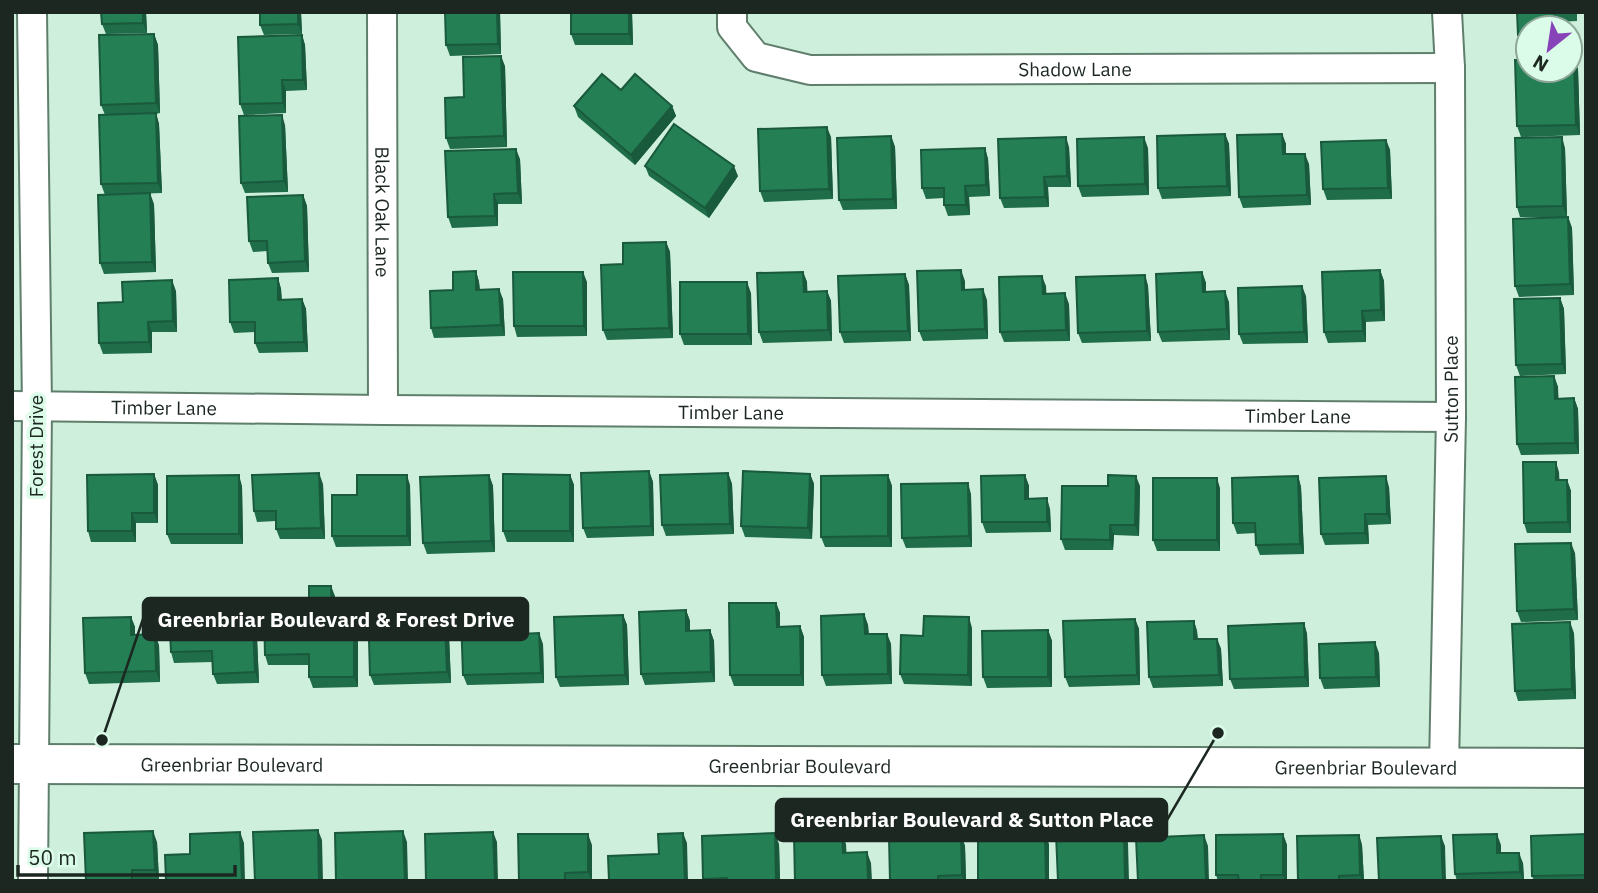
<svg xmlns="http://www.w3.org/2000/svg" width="1598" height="893" viewBox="0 0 1598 893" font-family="'IBM Plex Sans',sans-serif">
  <rect width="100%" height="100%" fill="#ceefdb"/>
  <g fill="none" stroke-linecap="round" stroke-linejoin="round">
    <defs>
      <g id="street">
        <path d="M32 12 37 406 33 881"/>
        <path id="s1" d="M382 12 383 410"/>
        <path id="s2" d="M732 12V27L756 57 810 70 1450 68"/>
        <path id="s3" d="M12 406 383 410 1451 417"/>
        <path id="s4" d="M1444 767 1451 417 1450 68 1447 12"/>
      </g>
      <g id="secondary">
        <path id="s5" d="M12 764 1586 768"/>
      </g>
    </defs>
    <use href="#street" stroke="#607e6c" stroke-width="32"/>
    <use href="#secondary" stroke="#607e6c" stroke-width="42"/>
    <use href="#street" stroke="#fff" stroke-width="28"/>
    <use href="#secondary" stroke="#fff" stroke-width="38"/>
  </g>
  <g fill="#1f6d49">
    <path d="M101 12H146L147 33 106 34 102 24Z"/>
    <path d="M244 12H301L302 34 264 35 260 25V13H244Z"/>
    <path d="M445 12H500L501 54 450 56 446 45Z"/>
    <path d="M571 12H632L633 45H575L571 34Z"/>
    <path d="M1517 12H1577V21L1558 22 1528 28V45H1522L1518 35Z"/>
    <path d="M154 34 158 45 160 113 156 114 159 124 162 193 105 195 101 184 105 115 101 105Z"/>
    <path d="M302 35 305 45 307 90 286 91V113L244 115 240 104Z"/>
    <path d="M1574 58 1578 69 1580 135 1521 137 1517 126Z"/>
    <path d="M505 66 507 147 450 149 446 138Z"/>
    <path d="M574 106H672L676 116 635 165 578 117Z"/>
    <path d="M285 125 288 192 245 193 241 183Z"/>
    <path d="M1225 134 1229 144 1231 196 1162 199 1158 188Z"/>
    <path d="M1282 134 1286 144V154L1309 164 1311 205 1243 208 1239 197Z"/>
    <path d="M891 136 895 147 897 209 843 210 839 200Z"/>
    <path d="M831 137 833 199 764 202 760 191Z"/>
    <path d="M1386 140 1390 150 1392 199 1327 200 1323 189Z"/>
    <path d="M1069 147 1071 187H1048L1049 207 1004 208 1000 198Z"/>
    <path d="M985 148 988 159 990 196 969 197 970 215 948 216 944 205V198L926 199 922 188Z"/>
    <path d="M1148 148 1149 195 1082 197 1078 186Z"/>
    <path d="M1565 148 1567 217H1520L1517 207Z"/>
    <path d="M520 159 522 204H498V226L452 228 448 217Z"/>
    <path d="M645 166 738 176 709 218 649 176Z"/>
    <path d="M303 195 307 206 309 272 272 273 268 263 267 251 253 252 249 241Z"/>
    <path d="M154 204 156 272 104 274 100 263Z"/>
    <path d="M1568 217 1572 228 1574 295 1519 297 1515 286Z"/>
    <path d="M666 242 670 252 673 338 607 340 603 330 623 264Z"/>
    <path d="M1380 270 1384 281 1385 321 1366 322V342L1328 343 1324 332Z"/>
    <path d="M476 271 479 282 480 289 503 299 505 336 434 338 431 328 453 290Z"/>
    <path d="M803 272 807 282V291H827L831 301 832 341 763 343 759 332Z"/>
    <path d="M1202 272 1206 283V292L1229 302 1230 340 1162 342 1158 332Z"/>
    <path d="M905 274 909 285 911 341 844 343 840 332Z"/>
    <path d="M1145 275 1148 286 1151 341 1082 343 1078 333Z"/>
    <path d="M278 278 281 289 282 300 302 299 306 309 308 352 259 353 255 343V332L234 333 230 322Z"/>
    <path d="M965 281V290L987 300 988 339 923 341 919 331Z"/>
    <path d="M587 282V336L517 337 514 326Z"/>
    <path d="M1046 286V294L1069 304 1070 341 1004 342 1000 332Z"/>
    <path d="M176 291 177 332H152V353L103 354 99 343 123 302Z"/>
    <path d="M751 293 752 345H684L680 334Z"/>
    <path d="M1306 296 1308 343 1243 344 1239 334Z"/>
    <path d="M1560 298 1564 309 1566 374 1520 376 1516 365Z"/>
    <path d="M1554 376 1558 387V399L1574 398 1578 409 1579 454 1521 455 1517 444Z"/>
    <path d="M649 471 653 482 654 536 587 538 583 528Z"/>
    <path d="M1559 472V480H1567L1571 491V533H1527L1524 523Z"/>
    <path d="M728 473 732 484 734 534 666 536 662 525Z"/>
    <path d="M154 474 158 485V523H136V542H91L88 531Z"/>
    <path d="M810 474 814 484 812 539 745 537 741 526Z"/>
    <path d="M489 475 493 486 495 552 427 554 423 543Z"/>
    <path d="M570 475 574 485V542H507L503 531Z"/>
    <path d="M888 475 892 486V547H825L821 537Z"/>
    <path d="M1025 475 1029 486V499L1050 509 1051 532 986 533 982 522Z"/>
    <path d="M1298 476 1301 487 1304 554 1260 555 1256 545V533L1237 534 1233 523Z"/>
    <path d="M323 484 325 539H280L276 529V521L257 522 254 511Z"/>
    <path d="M410 485 411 546 336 547 332 536Z"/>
    <path d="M242 486 243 544H171L167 534Z"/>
    <path d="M1140 486 1139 536 1114 535 1113 550H1065L1061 539Z"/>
    <path d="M1389 487 1391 524 1368 525 1369 544 1325 545 1321 534Z"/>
    <path d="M1220 488V551H1157L1153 540Z"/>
    <path d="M971 494 972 547 906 548 902 538Z"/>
    <path d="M1575 553 1578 620 1521 622 1517 611Z"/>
    <path d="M335 596V631H354L358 642V687L313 688 309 677V665H268L265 655 309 609Z"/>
    <path d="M776 603 780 613V627L800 626 804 637V686H734L730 675Z"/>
    <path d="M232 606 236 616V628L253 627 257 638 259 683 217 684 213 674V662L174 663 171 652 191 629Z"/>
    <path d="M686 610 690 621V631L710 630 714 641 715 682 645 685 641 674Z"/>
    <path d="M429 614 430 626 449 636 451 683 374 685 370 675Z"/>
    <path d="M864 614 868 625 869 634H887L891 644 892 684 826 686 822 675Z"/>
    <path d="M623 615 627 625 629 685 560 687 556 677Z"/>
    <path d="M131 617 135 627V635L159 645 160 682 89 684 85 673Z"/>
    <path d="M1135 619 1139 629 1140 685 1069 687 1065 677Z"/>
    <path d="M1194 621 1197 631 1198 639H1217L1221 649 1223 686 1153 688 1149 677Z"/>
    <path d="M1304 623 1307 634 1309 687 1234 689 1230 679Z"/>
    <path d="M523 625V634L543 644 544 683 467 685 463 675Z"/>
    <path d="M972 628V686L904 684 900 674 923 636Z"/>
    <path d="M1048 630 1052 641V687L987 688 983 677Z"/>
    <path d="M1574 633 1576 699 1518 701 1515 691Z"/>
    <path d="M1379 653 1380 687 1324 689 1320 678Z"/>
    <path d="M1283 834 1287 845V881H1218L1216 875Z"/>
    <path d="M1586 834V881H1534L1532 876Z"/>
    <path d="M961 835 965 846 966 881H890Z"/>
    <path d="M1359 835 1362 845 1364 881H1298Z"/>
    <path d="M157 842 159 880 86 881Z"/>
    <path d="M779 844 780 881H703V879Z"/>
    <path d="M592 845V881H519Z"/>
    <path d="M1501 845V853L1523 863 1524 881H1457L1455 874Z"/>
  </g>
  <g fill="#19593c">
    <path d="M143 12H146L147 33 143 23Z"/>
    <path d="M298 12H301L302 34 298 24Z"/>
    <path d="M497 12H500L501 54 498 44Z"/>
    <path d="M629 12H632L633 45 629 34Z"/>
    <path d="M1554 12 1558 22V28H1555Z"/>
    <path d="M154 34 158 45 160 113 156 103Z"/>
    <path d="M302 35 305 45 307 90 303 80Z"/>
    <path d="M501 56 505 66 507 147 504 136Z"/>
    <path d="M1574 58 1578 69 1580 135 1576 125Z"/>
    <path d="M282 80 286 91V113L283 103Z"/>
    <path d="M672 106 676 116 635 165 631 155Z"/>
    <path d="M156 113 159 124 162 193 158 183Z"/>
    <path d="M282 115 285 125 288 192 284 181Z"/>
    <path d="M827 127 831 137 833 199 829 189Z"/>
    <path d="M1225 134 1229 144 1231 196 1227 186Z"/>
    <path d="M1282 134 1286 144V164L1283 154Z"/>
    <path d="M891 136 895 147 897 209 893 199Z"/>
    <path d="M1066 137 1069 147 1071 187 1067 176Z"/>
    <path d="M1144 137 1148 148 1149 195 1145 184Z"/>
    <path d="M1562 137 1565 148 1567 217 1563 206Z"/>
    <path d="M1386 140 1390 150 1392 199 1388 188Z"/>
    <path d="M985 148 988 159 990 196 986 185Z"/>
    <path d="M516 149 520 159 522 204 518 193Z"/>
    <path d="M1305 154 1309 164 1311 205 1307 195Z"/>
    <path d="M734 166 738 176 709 218 705 208Z"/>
    <path d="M1044 177 1048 187 1049 207 1045 197Z"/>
    <path d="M965 186 969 197 970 215 966 205Z"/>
    <path d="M150 193 154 204 156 272 152 262Z"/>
    <path d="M494 194 498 204V226L495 216Z"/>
    <path d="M303 195 307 206 309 272 305 261Z"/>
    <path d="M1568 217 1572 228 1574 295 1570 284Z"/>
    <path d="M666 242 670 252 673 338 669 328Z"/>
    <path d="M961 270 965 281V301L962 290Z"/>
    <path d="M1380 270 1384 281 1385 321 1381 310Z"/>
    <path d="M476 271 479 282 480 300 476 290Z"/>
    <path d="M583 272 587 282V336L584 326Z"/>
    <path d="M803 272 807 282 808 302 804 292Z"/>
    <path d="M1202 272 1206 283V302L1203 292Z"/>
    <path d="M905 274 909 285 911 341 908 331Z"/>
    <path d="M1145 275 1148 286 1151 341 1147 331Z"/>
    <path d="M1042 276 1046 286 1047 305 1043 294Z"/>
    <path d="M278 278 281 289 282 310 278 300Z"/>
    <path d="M172 280 176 291 177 332 173 321Z"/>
    <path d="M747 282 751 293 752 345 748 334Z"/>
    <path d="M1302 286 1306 296 1308 343 1304 332Z"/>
    <path d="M499 289 503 299 505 336 501 325Z"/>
    <path d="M983 289 987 300 988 339 985 329Z"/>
    <path d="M827 291 831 301 832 341 828 330Z"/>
    <path d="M1225 291 1229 302 1230 340 1227 329Z"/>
    <path d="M1065 293 1069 304 1070 341 1066 330Z"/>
    <path d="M1560 298 1564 309 1566 374 1562 364Z"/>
    <path d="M302 299 306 309 308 352 304 342Z"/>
    <path d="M1362 311 1366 322V342L1363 331Z"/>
    <path d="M148 322 152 332V353L149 342Z"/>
    <path d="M1554 376 1558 387 1559 409 1555 399Z"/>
    <path d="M1574 398 1578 409 1579 454 1575 443Z"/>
    <path d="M1556 462 1559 472 1560 491 1556 480Z"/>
    <path d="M649 471 653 482 654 536 651 526Z"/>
    <path d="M319 473 323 484 325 539 321 528Z"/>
    <path d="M728 473 732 484 734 534 730 524Z"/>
    <path d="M154 474 158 485V523L154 513Z"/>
    <path d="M810 474 814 484 812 539 808 528Z"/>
    <path d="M239 475 242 486 243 544 239 534Z"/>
    <path d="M407 475 410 485 411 546 407 536Z"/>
    <path d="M489 475 493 486 495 552 491 541Z"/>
    <path d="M570 475 574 485V542L570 531Z"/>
    <path d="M888 475 892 486V547L888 536Z"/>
    <path d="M1025 475 1029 486V509L1025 499Z"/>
    <path d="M1136 476 1140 486 1139 536 1135 525Z"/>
    <path d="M1298 476 1301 487 1304 554 1300 544Z"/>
    <path d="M1386 476 1389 487 1391 524 1387 514Z"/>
    <path d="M1217 478 1220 488V551L1217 540Z"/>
    <path d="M1567 480 1571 491V533L1568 522Z"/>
    <path d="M968 483 971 494 972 547 969 536Z"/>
    <path d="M1047 498 1050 509 1051 532 1047 522Z"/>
    <path d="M132 513 136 523V542L132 531Z"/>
    <path d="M1365 514 1368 525 1369 544 1365 533Z"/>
    <path d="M1110 525 1114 535 1113 550 1110 540Z"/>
    <path d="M1571 543 1575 553 1578 620 1574 609Z"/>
    <path d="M331 586 335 596V642L332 631Z"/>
    <path d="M425 603 429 614 430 637 426 627Z"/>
    <path d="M776 603 780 613V637L777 627Z"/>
    <path d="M232 606 236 616V638L233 628Z"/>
    <path d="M686 610 690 621V641L686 631Z"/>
    <path d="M864 614 868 625 869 645 865 634Z"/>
    <path d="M519 615 523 625 524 644 520 634Z"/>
    <path d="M623 615 627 625 629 685 625 675Z"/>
    <path d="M131 617 135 627V646L131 635Z"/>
    <path d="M969 617 972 628V686L968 675Z"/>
    <path d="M1135 619 1139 629 1140 685 1137 675Z"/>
    <path d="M1194 621 1197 631 1198 650 1194 639Z"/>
    <path d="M1570 622 1574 633 1576 699 1572 689Z"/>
    <path d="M1304 623 1307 634 1309 687 1305 677Z"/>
    <path d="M445 626 449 636 451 683 447 672Z"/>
    <path d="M800 626 804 637V686L801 675Z"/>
    <path d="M253 627 257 638 259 683 255 672Z"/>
    <path d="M710 630 714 641 715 682 711 672Z"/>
    <path d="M1048 630 1052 641V687L1048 677Z"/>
    <path d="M354 631 358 642V687L354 677Z"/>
    <path d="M539 633 543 644 544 683 541 673Z"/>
    <path d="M155 634 159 645 160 682 156 671Z"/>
    <path d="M887 634 891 644 892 684 888 674Z"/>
    <path d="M1217 639 1221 649 1223 686 1219 675Z"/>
    <path d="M1375 642 1379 653 1380 687 1376 677Z"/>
    <path d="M318 830 322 840 323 881H319Z"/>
    <path d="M153 831 157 842 159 880 155 870Z"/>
    <path d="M403 831 407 842 408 881H405Z"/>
    <path d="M240 832 244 843 245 881H242Z"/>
    <path d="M493 832 497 842 498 881H495Z"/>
    <path d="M1124 832 1128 843 1129 881H1125Z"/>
    <path d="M683 833 687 843 688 881H685Z"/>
    <path d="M775 833 779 844 780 881H776Z"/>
    <path d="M588 834 592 845V881L588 872Z"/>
    <path d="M842 834 846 844 847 863 843 853Z"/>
    <path d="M1045 834 1049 844V881H1046Z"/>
    <path d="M1283 834 1287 845V881H1285L1283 875Z"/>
    <path d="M1497 834 1501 845V864L1497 853Z"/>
    <path d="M961 835 965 846 966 881H964L962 875Z"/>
    <path d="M1204 835 1208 846 1209 881H1206Z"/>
    <path d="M1359 835 1362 845 1364 881H1362L1360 875Z"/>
    <path d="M1441 836 1445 846 1446 881H1443Z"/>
    <path d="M867 852 871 863 872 881H868Z"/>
    <path d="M1519 853 1523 863 1524 881 1520 872Z"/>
  </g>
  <g fill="#247f55" stroke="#19593c" stroke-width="2">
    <path d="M101 12H143V23L102 24Z"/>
    <path d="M260 12H298V24L260 25Z"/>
    <path d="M445 12H497L498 44 446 45Z"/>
    <rect x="571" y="12" width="58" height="22"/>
    <path d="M1517 12H1554L1555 28H1528V34L1518 35Z"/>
    <path d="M154 34 156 103 101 105 99 35Z"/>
    <path d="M302 35 303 80H282L283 103 240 104 238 37Z"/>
    <path d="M501 56 504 136 446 138 445 98 464 97 463 57Z"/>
    <path d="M1570 58H1574L1576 125 1517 126 1515 60H1528V70H1570Z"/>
    <path d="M602 74 621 90 635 74 672 106 631 155 574 106Z"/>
    <path d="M156 113 158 183 101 184 99 115Z"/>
    <path d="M282 115 284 181 241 183 239 116Z"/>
    <path d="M674 124 734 166 705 208 645 166Z"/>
    <path d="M827 127 829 189 760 191 758 129Z"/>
    <path d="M1225 134 1227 186 1158 188 1157 136Z"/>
    <path d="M1282 134 1283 154H1305L1307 195 1239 197 1237 135Z"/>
    <path d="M891 136 893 199 839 200 837 138Z"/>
    <path d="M1066 137 1067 176 1044 177 1045 197 1000 198 998 139Z"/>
    <path d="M1144 137 1145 184 1078 186 1077 139Z"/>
    <path d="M1562 137 1563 206 1517 207 1515 138Z"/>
    <path d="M1386 140 1388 188 1323 189 1321 142Z"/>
    <path d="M985 148 986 185 965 186 966 205H944V188H922L921 150Z"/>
    <path d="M516 149 518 193 494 194 495 216 448 217 445 151Z"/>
    <path d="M150 193 152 262 100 263 98 195Z"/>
    <path d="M303 195 305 261 268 263 267 241H249L247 197Z"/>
    <path d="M1568 217 1570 284 1515 286 1513 219Z"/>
    <path d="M666 242 669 328 603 330 601 265 623 264V243Z"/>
    <path d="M961 270 962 290 983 289 985 329 919 331 917 271Z"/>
    <path d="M1380 270 1381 310 1362 311 1363 331 1324 332 1322 272Z"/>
    <path d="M476 271V290L499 289 501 325 431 328 430 291 453 290V272Z"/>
    <path d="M513 272H583L584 326H514Z"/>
    <path d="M803 272 804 292 827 291 828 330 759 332 757 273Z"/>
    <path d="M1202 272 1203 292 1225 291 1227 329 1158 332 1156 274Z"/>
    <path d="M905 274 908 331 840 332 838 276Z"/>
    <path d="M1145 275 1147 331 1078 333 1076 277Z"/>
    <path d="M1042 276 1043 294 1065 293 1066 330 1000 332 999 277Z"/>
    <path d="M278 278V300L302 299 304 342 255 343V322H230L229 280Z"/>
    <path d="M172 280 173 321 148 322 149 342 99 343 98 303 123 302 122 282Z"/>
    <path d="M680 282H747L748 334H680Z"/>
    <path d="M1302 286 1304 332 1239 334 1238 288Z"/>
    <path d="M1560 298 1562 364 1516 365 1514 299Z"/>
    <path d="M1554 376 1555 399 1574 398 1575 443 1517 444 1515 377Z"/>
    <path d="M1523 462H1556V480H1567L1568 522 1524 523Z"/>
    <path d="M649 471 651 526 583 528 581 473Z"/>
    <path d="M743 471 810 474 808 528 741 526Z"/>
    <path d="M319 473 321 528 276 529V511H254L252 475Z"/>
    <path d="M728 473 730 524 662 525 660 475Z"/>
    <path d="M154 474V513H132V531H88L87 475Z"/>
    <path d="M503 474 570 475V531H503Z"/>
    <path d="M239 475V534H167V476Z"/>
    <path d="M357 475H407V536H332V495H357Z"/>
    <path d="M489 475 491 541 423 543 420 477Z"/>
    <path d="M888 475V536L821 537V476Z"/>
    <path d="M1025 475V499L1047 498V522H982L981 476Z"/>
    <path d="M1108 475 1136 476 1135 525H1110V540L1061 539 1062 486H1108Z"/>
    <path d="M1298 476 1300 544 1256 545 1255 523H1233L1232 478Z"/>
    <path d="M1386 476 1387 514H1365V533L1321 534 1319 478Z"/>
    <rect x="1153" y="478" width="64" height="62"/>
    <path d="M968 483 969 536 902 538 901 484Z"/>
    <path d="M1571 543 1574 609 1517 611 1515 544Z"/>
    <path d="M309 586H331L332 631H354V677H309V654L265 655 264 609H309Z"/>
    <path d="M425 603 426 627 445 626 447 672 370 675 368 605Z"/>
    <path d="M729 603H776L777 627 800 626 801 675H730Z"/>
    <path d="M232 606 233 628 253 627 255 672 213 674 212 651 171 652 170 630 191 629 190 607Z"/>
    <path d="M686 610V631L710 630 711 672 641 674 639 612Z"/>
    <path d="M864 614 865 634H887L888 674 822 675 821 616Z"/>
    <path d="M519 615 520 634 539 633 541 673 463 675 461 617Z"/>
    <path d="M623 615 625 675 556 677 554 617Z"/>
    <path d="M924 616 969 617 968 675 900 674 901 635 923 636Z"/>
    <path d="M131 617V635L155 634 156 671 85 673 83 618Z"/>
    <path d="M1135 619 1137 675 1065 677 1063 621Z"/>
    <path d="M1194 621V639H1217L1219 675 1149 677 1147 622Z"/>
    <path d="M1570 622 1572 689 1515 691 1512 624Z"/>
    <path d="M1304 623 1305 677 1230 679 1228 626Z"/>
    <path d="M1048 630V677H983L982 631Z"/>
    <path d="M1375 642 1376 677 1320 678 1319 644Z"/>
    <path d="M318 830 319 881H255L253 832Z"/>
    <path d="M153 831 155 870H132V881H86L84 833Z"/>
    <path d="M403 831 405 881H336L335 833Z"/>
    <path d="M240 832 242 881H166L165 855 190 854V834Z"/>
    <path d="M493 832 495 881H426L425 834Z"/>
    <path d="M1124 832 1125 881H1058L1056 834Z"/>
    <path d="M683 833 685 881H609L608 856 659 854 658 834Z"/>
    <path d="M775 833 776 881H727V878L703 879 702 836Z"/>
    <path d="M518 834H588V872L565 873V881H519Z"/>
    <path d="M842 834 843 853 867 852 868 881H795L794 835Z"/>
    <path d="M978 834H1045L1046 881H978Z"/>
    <path d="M1283 834V875H1261V881H1239L1238 875H1216V835Z"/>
    <path d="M1497 834V853H1519L1520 872 1455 874 1453 835Z"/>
    <path d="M1586 834V875L1532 876 1531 836Z"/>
    <path d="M961 835 962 875 938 876V881H890L889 837Z"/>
    <path d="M1204 835 1206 881H1138L1136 838Z"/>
    <path d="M1359 835 1360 875 1339 876V881H1298L1297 836Z"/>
    <path d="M1441 836 1443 881H1379L1377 838Z"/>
  </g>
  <g text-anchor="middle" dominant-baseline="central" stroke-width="7" stroke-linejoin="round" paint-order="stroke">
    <g font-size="19" fill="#1b2720" stroke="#dbfce8">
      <text stroke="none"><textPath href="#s2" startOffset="374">Shadow Lane</textPath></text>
      <text stroke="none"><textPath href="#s1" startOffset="200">Black Oak Lane</textPath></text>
      <text stroke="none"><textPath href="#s4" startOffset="378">Sutton Place</textPath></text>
      <text stroke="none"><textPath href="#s3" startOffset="152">Timber Lane</textPath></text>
      <text stroke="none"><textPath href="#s3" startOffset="719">Timber Lane</textPath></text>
      <text stroke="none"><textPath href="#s3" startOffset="1286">Timber Lane</textPath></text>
      <text transform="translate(36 446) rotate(-90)">Forest Drive</text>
      <text stroke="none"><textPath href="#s5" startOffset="220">Greenbriar Boulevard</textPath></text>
      <text stroke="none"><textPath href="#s5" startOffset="788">Greenbriar Boulevard</textPath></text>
      <text stroke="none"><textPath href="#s5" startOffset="1354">Greenbriar Boulevard</textPath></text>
    </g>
  </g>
  <path fill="none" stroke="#1b2720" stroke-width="2.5" d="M102 740L143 619M1218 733L1167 820"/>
  <g fill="#1b2720" stroke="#dbfce8" stroke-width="2.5">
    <circle cx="102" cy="740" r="7"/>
    <circle cx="1218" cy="733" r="7"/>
  </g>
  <g fill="#1b2720" stroke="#1b2720" stroke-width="2.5">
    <rect x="143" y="598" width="385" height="42" rx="7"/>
    <rect x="776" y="799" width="391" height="42" rx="7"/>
  </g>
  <g font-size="21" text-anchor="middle" font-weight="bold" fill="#fff">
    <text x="336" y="627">Greenbriar Boulevard &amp; Forest Drive</text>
    <text x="972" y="827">Greenbriar Boulevard &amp; Sutton Place</text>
  </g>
  <rect width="1598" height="893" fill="none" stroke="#1b2720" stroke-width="28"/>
  <g transform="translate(1549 49) rotate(210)"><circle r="33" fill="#dbfce8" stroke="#8ea798" stroke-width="2"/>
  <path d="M0-5L12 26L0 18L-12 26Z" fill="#8744b8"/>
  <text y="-10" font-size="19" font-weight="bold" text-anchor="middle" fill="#1b2720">N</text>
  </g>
  <path d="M18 865v10h217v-10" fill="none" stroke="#1b2720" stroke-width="3.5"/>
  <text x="28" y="865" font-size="21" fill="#1b2720" stroke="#dbfce8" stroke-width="5" paint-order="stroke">50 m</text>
</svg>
